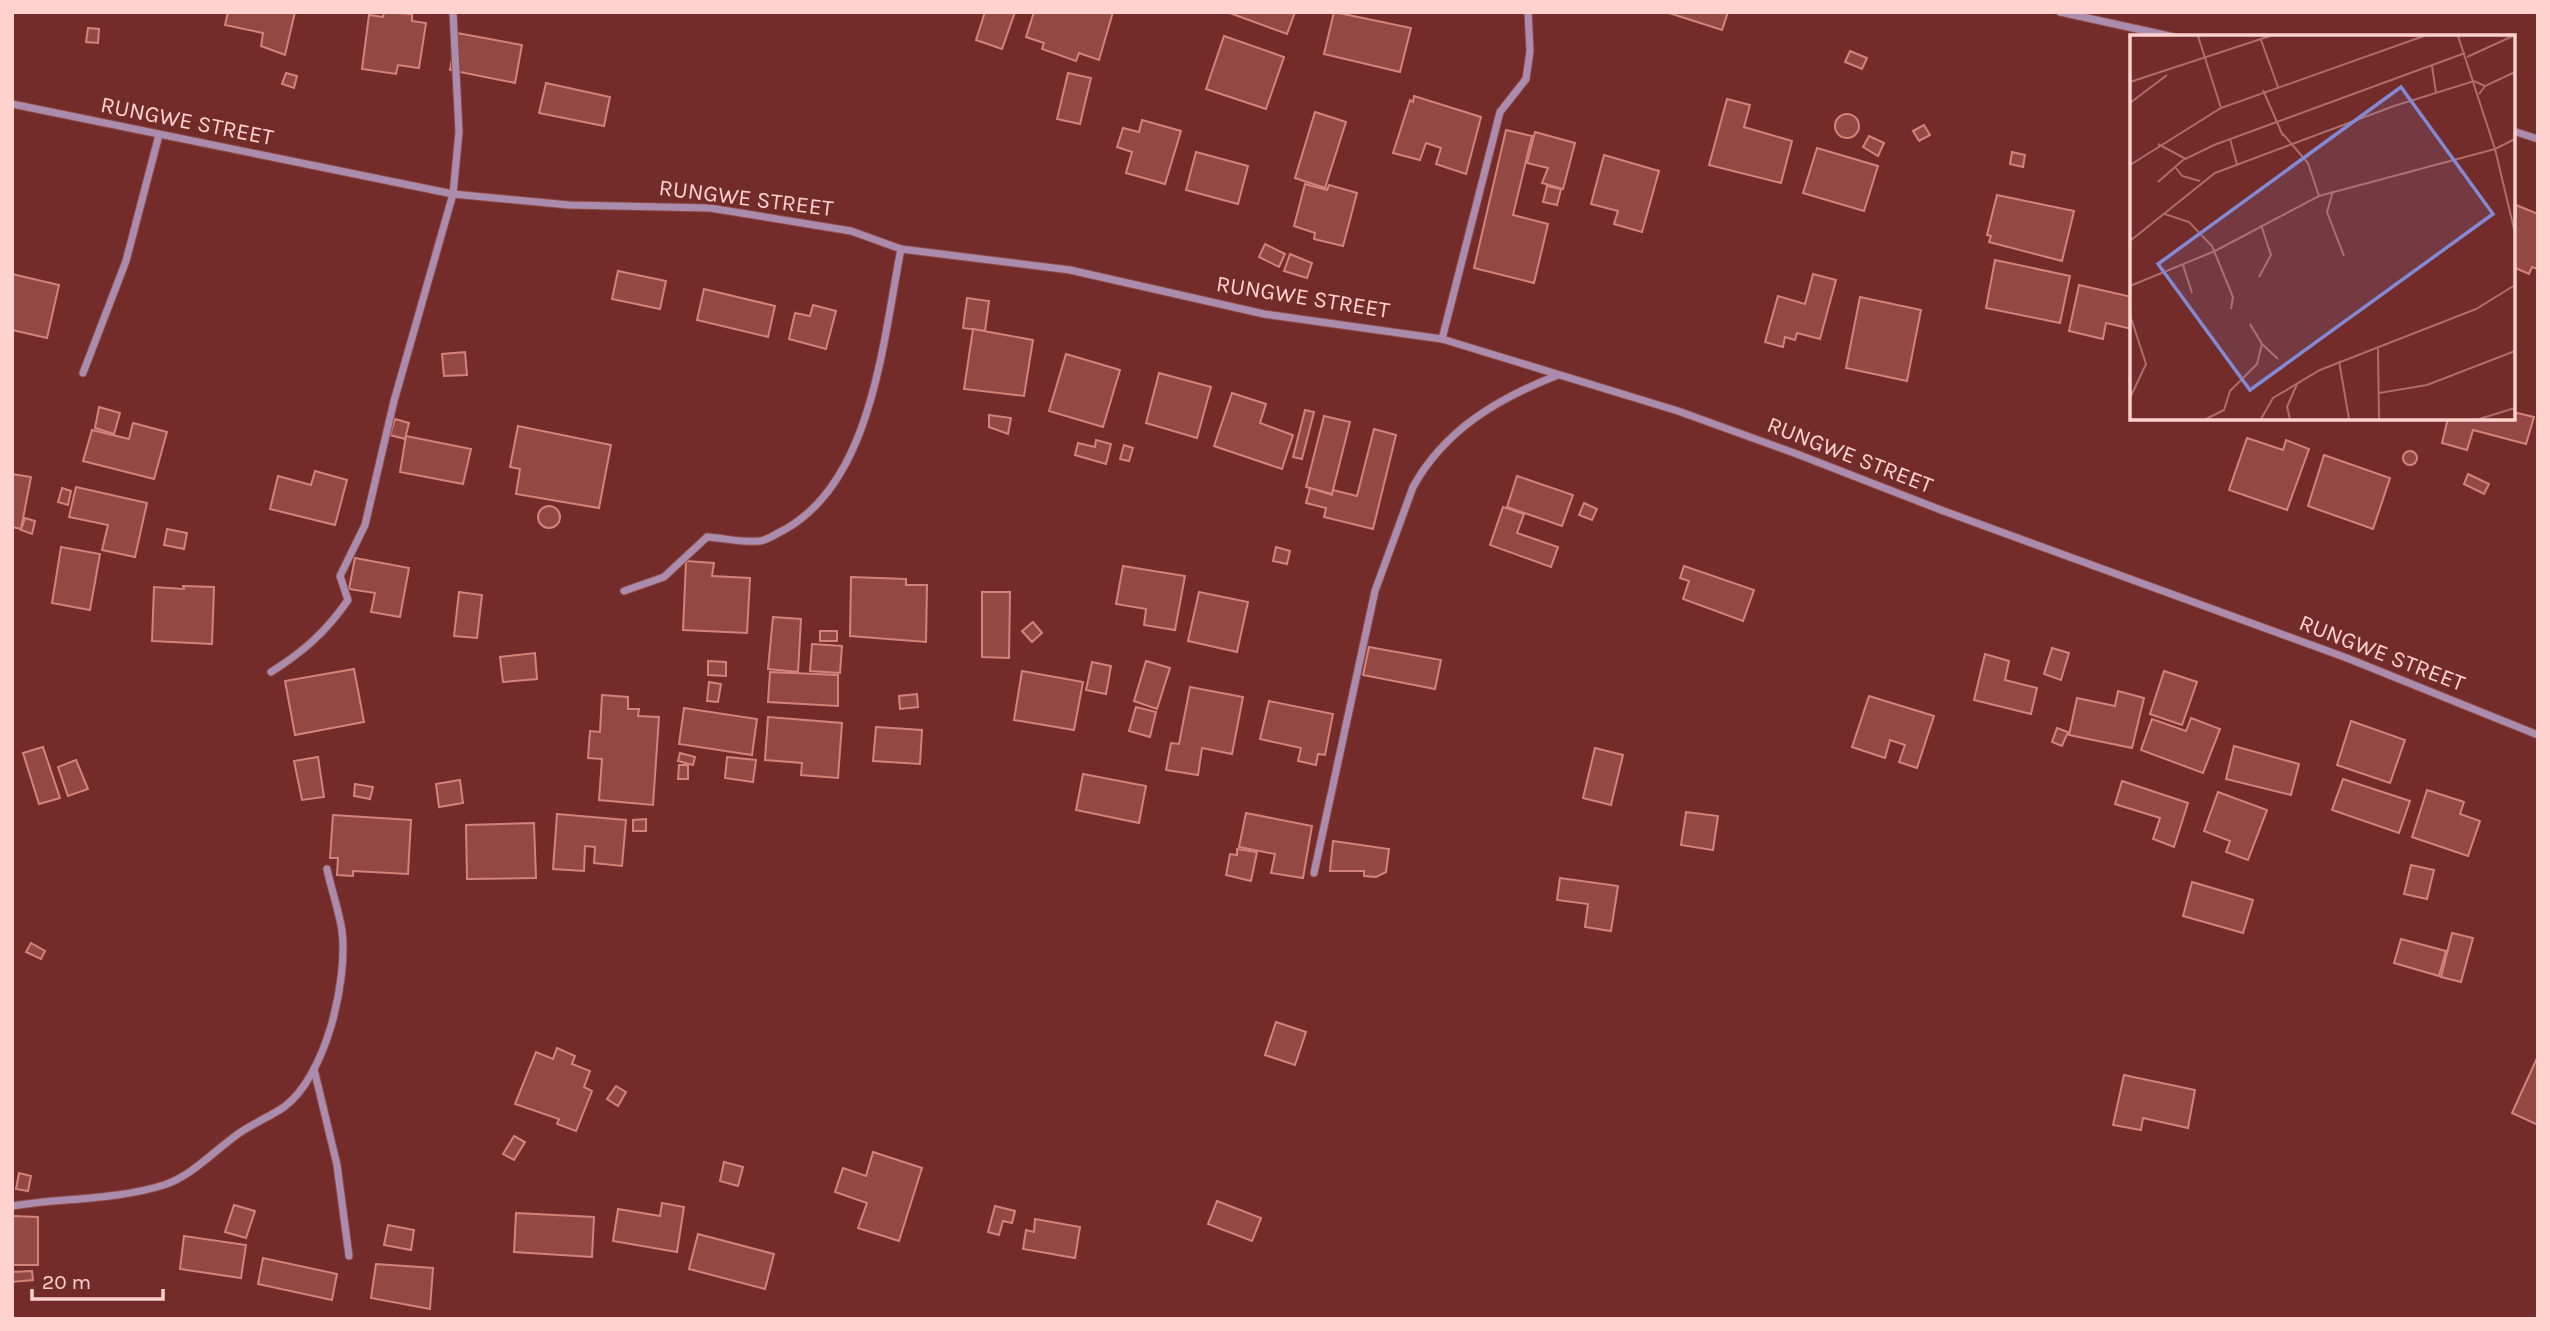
<svg xmlns="http://www.w3.org/2000/svg" width="2550" height="1331" viewBox="0 0 2550 1331" font-family="Karla,sans-serif">
  <rect width="100%" height="100%" fill="#732c29"/>
  <g fill="#934843" stroke="#d4837c" stroke-width="2">
    <path d="M228 12H295L285 55 261 46 263 33 225 25Z"/>
    <path d="M384 12 412 14V21L426 23 419 68 398 65 396 74 362 69 369 15 383 17Z"/>
    <path d="M985 12H1015L1002 49 976 40Z"/>
    <path d="M1034 12H1113L1099 60 1079 53 1076 61 1042 49 1044 43 1026 37Z"/>
    <path d="M1227 12H1295L1287 34Z"/>
    <path d="M1334 12 1411 28 1400 72 1324 54Z"/>
    <path d="M1666 12H1728L1722 30Z"/>
    <path d="M88 28 99 29 98 43 86 42Z"/>
    <path d="M457 33 522 45 515 83 450 70Z"/>
    <path d="M1224 36 1284 57 1266 109 1206 89Z"/>
    <path d="M1850 51 1867 58 1862 69 1845 62Z"/>
    <path d="M286 73 297 76 294 88 282 84Z"/>
    <path d="M1068 73 1091 78 1080 124 1057 119Z"/>
    <path d="M546 83 610 97 604 126 539 113Z"/>
    <path d="M1414 96 1481 117 1466 174 1436 164 1441 148 1426 143 1420 160 1393 153 1410 100 1413 102Z"/>
    <path d="M1727 99 1750 105 1744 127 1792 141 1781 183 1709 165Z"/>
    <path d="M1315 112 1346 122 1325 188 1295 178Z"/>
    <circle cx="1847" cy="126" r="12"/>
    <path d="M1142 120 1181 131 1165 184 1126 173 1132 152 1117 147 1123 128 1139 132Z"/>
    <path d="M1924 125 1930 135 1919 141 1913 131Z"/>
    <path d="M1506 130 1532 136 1513 215 1548 224 1534 283 1474 268Z"/>
    <path d="M1535 132 1575 143 1563 189 1542 183 1548 168 1527 163Z"/>
    <path d="M1869 136 1884 143 1878 156 1863 147Z"/>
    <path d="M1817 148 1878 166 1864 211 1803 193Z"/>
    <path d="M1196 152 1248 166 1238 204 1186 190Z"/>
    <path d="M2012 152 2025 155 2023 167 2010 164Z"/>
    <path d="M1604 155 1659 171 1642 232 1614 224 1618 211 1591 204Z"/>
    <path d="M1305 184 1327 190 1329 185 1357 193 1343 246 1314 239 1315 233 1294 226Z"/>
    <path d="M1547 186 1561 189 1557 205 1543 202Z"/>
    <path d="M1997 195 2074 211 2062 261 1989 242 1991 236 1987 235Z"/>
    <path d="M2516 205 2538 214V269L2532 267 2529 274 2513 267Z"/>
    <path d="M1265 244 1285 254 1279 267 1259 257Z"/>
    <path d="M1290 254 1312 263 1307 278 1284 271Z"/>
    <path d="M1995 260 2070 276 2060 323 1986 308Z"/>
    <path d="M618 271 666 281 660 309 612 299Z"/>
    <path d="M12 274 59 285 47 338 12 330Z"/>
    <path d="M1813 274 1836 280 1820 339 1797 333 1795 340 1785 337 1783 347 1765 342 1778 296 1805 304Z"/>
    <path d="M2079 285 2132 297V329L2106 323 2103 339 2069 331Z"/>
    <path d="M704 289 775 306 768 337 697 320Z"/>
    <path d="M1860 297 1921 310 1907 381 1846 368Z"/>
    <path d="M967 298 989 301 985 331 963 328Z"/>
    <path d="M813 305 836 311 826 349 789 339 795 313 810 316Z"/>
    <path d="M973 329 1033 340 1024 396 964 389Z"/>
    <path d="M465 352 467 375 444 376 442 354Z"/>
    <path d="M1066 354 1120 370 1103 427 1049 411Z"/>
    <path d="M1159 373 1211 387 1197 438 1146 423Z"/>
    <path d="M1232 393 1266 404 1260 423 1293 435 1282 469 1214 446Z"/>
    <path d="M99 407 120 413 114 434 95 428Z"/>
    <path d="M1305 410 1314 412 1302 459 1293 457Z"/>
    <path d="M2513 412 2534 417 2526 444 2473 430 2467 450 2442 443 2448 418H2513Z"/>
    <path d="M989 415 1011 418 1008 434 989 427Z"/>
    <path d="M1324 416 1350 422 1332 494 1306 487Z"/>
    <path d="M395 419 409 423 405 439 390 435Z"/>
    <path d="M133 423 167 432 154 479 83 461 92 430 129 439Z"/>
    <path d="M518 426 611 445 599 508 516 494 520 469 510 467Z"/>
    <path d="M1374 429 1396 435 1373 529 1324 517 1326 508 1306 503 1310 488 1332 495 1333 490 1357 496Z"/>
    <path d="M406 436 471 449 463 484 400 472Z"/>
    <path d="M2247 438 2283 450 2286 440 2309 449 2287 510 2229 490Z"/>
    <path d="M1096 440 1111 444 1106 464 1075 455 1078 443 1095 447Z"/>
    <path d="M1124 445 1133 448 1129 461 1120 459Z"/>
    <circle cx="2410" cy="458" r="7"/>
    <path d="M2324 455 2390 478 2373 529 2308 506Z"/>
    <path d="M315 471 347 480 335 525 270 509 278 476 311 485Z"/>
    <path d="M12 474 31 477 21 529 12 527Z"/>
    <path d="M2468 474 2489 484 2484 494 2464 484Z"/>
    <path d="M1517 476 1573 495 1562 526 1507 507Z"/>
    <path d="M76 487 147 503 135 557 102 550 108 525 69 517Z"/>
    <path d="M62 488 71 491 68 505 58 502Z"/>
    <path d="M1584 503 1597 509 1592 520 1579 515Z"/>
    <circle cx="549" cy="517" r="11"/>
    <path d="M1503 507 1524 514 1517 533 1558 547 1551 567 1490 545Z"/>
    <path d="M25 518 35 521 32 534 21 530Z"/>
    <path d="M167 529 187 533 184 549 164 545Z"/>
    <path d="M61 547 100 554 90 610 52 603Z"/>
    <path d="M1276 547 1290 551 1287 564 1273 561Z"/>
    <path d="M355 558 409 568 400 617 371 612 375 593 349 589Z"/>
    <path d="M686 561 714 563 712 576 750 578 747 633 683 630Z"/>
    <path d="M1123 566 1185 576 1175 630 1144 625 1146 609 1116 604Z"/>
    <path d="M1684 566 1754 590 1743 621 1683 599 1689 581 1680 578Z"/>
    <path d="M851 577 906 579V585H927L926 642 850 636Z"/>
    <path d="M183 586 214 587 212 644 152 641 154 587 184 589Z"/>
    <path d="M459 592 482 595 477 638 454 636Z"/>
    <path d="M982 592H1010L1009 658 982 657Z"/>
    <path d="M1199 592 1248 602 1237 652 1188 641Z"/>
    <path d="M773 617 801 619 798 672 768 669Z"/>
    <path d="M1033 622 1042 633 1032 642 1022 631Z"/>
    <rect x="820" y="631" width="17" height="10"/>
    <path d="M812 644 842 646 840 673 810 671Z"/>
    <path d="M1369 647 1441 660 1435 689 1363 675Z"/>
    <path d="M2052 648 2069 653 2061 680 2044 674Z"/>
    <path d="M535 653 537 679 503 682 500 657Z"/>
    <path d="M1985 654 2009 661 2005 680 2037 688 2031 714 1974 700Z"/>
    <path d="M708 661 726 662V676L708 675Z"/>
    <path d="M1146 661 1170 668 1157 709 1134 701Z"/>
    <path d="M1092 662 1111 666 1106 694 1086 690Z"/>
    <path d="M354 669 364 722 295 735 285 681Z"/>
    <path d="M1022 671 1083 682 1074 730 1014 720Z"/>
    <path d="M2164 671 2197 682 2182 725 2150 714Z"/>
    <path d="M770 672 838 675V706L768 702Z"/>
    <path d="M709 682 721 684 718 702 707 701Z"/>
    <path d="M1190 687 1243 697 1232 754 1202 748 1198 775 1166 770 1171 743 1179 744Z"/>
    <path d="M2118 691 2144 698 2132 748 2069 735 2077 698 2115 706Z"/>
    <path d="M917 694 918 707 900 709 899 696Z"/>
    <path d="M602 695 628 697V709H639L638 716 659 717 653 805 599 800 602 759 588 758 590 731 600 732Z"/>
    <path d="M1869 696 1934 716 1917 768 1899 762 1905 745 1890 740 1885 758 1852 747Z"/>
    <path d="M1269 701 1333 714 1325 755 1318 754 1316 765 1298 761 1301 748 1260 739Z"/>
    <path d="M1136 707 1156 712 1150 737 1129 731Z"/>
    <path d="M684 708 757 719 752 755 679 744Z"/>
    <path d="M768 717 842 723 838 778 801 775 802 763 765 760Z"/>
    <path d="M2191 718 2220 729 2203 773 2141 750 2152 719 2186 731Z"/>
    <path d="M2351 721 2405 740 2390 783 2337 765Z"/>
    <path d="M876 727 922 730 920 764 873 761Z"/>
    <path d="M2057 728 2068 732 2062 746 2052 742Z"/>
    <path d="M2234 746 2299 764 2291 795 2226 779Z"/>
    <path d="M43 747 60 798 39 804 23 753Z"/>
    <path d="M1595 748 1623 755 1611 805 1583 798Z"/>
    <path d="M680 753 695 757 693 765 678 761Z"/>
    <path d="M318 757 324 797 302 800 294 761Z"/>
    <path d="M727 757 756 760 753 782 725 778Z"/>
    <path d="M76 760 88 789 68 796 58 767Z"/>
    <path d="M679 765H688V779H678Z"/>
    <path d="M1083 774 1146 786 1139 823 1076 810Z"/>
    <path d="M2343 779 2410 801 2399 833 2332 810Z"/>
    <path d="M460 780 463 803 439 807 436 784Z"/>
    <path d="M2122 781 2188 803 2174 847 2153 839 2160 818 2115 804Z"/>
    <path d="M355 784 373 787 370 799 354 796Z"/>
    <path d="M2427 790 2464 802 2460 814 2480 821 2468 856 2412 837Z"/>
    <path d="M2218 792 2267 810 2248 860 2226 852 2230 841 2204 831Z"/>
    <path d="M1686 812 1718 816 1713 850 1681 845Z"/>
    <path d="M1246 813 1312 826 1303 878 1271 873 1275 854 1239 847Z"/>
    <path d="M557 814 626 820 622 866 594 863 595 847 585 846 584 871 553 869Z"/>
    <path d="M333 815 411 820 408 874 353 871V876L337 875 338 858H330Z"/>
    <path d="M646 819V831H633V820Z"/>
    <path d="M534 823 536 878 467 879 466 825Z"/>
    <path d="M1333 841 1389 849 1386 872 1376 877 1364 876V871H1330Z"/>
    <path d="M1237 849 1257 852 1251 881 1226 875 1230 854 1237 855Z"/>
    <path d="M2411 865 2434 870 2427 899 2404 894Z"/>
    <path d="M1560 878 1618 886 1611 931 1585 927 1588 904 1557 900Z"/>
    <path d="M2192 882 2253 900 2243 933 2183 916Z"/>
    <path d="M2452 933 2473 938 2461 982 2441 977Z"/>
    <path d="M2401 939 2446 951 2439 976 2394 963Z"/>
    <path d="M31 943 45 951 41 959 26 952Z"/>
    <path d="M1276 1022 1306 1032 1295 1065 1265 1055Z"/>
    <path d="M557 1048 575 1056 572 1064 590 1071 584 1087 592 1091 576 1131 557 1124 559 1119 515 1104 536 1052 553 1059Z"/>
    <path d="M2538 1056V1125L2512 1113Z"/>
    <path d="M2124 1075 2195 1090 2188 1128 2143 1118 2141 1130 2113 1125Z"/>
    <path d="M616 1086 626 1092 618 1106 607 1099Z"/>
    <path d="M514 1136 525 1142 514 1160 503 1154Z"/>
    <path d="M873 1152 922 1168 899 1241 858 1228 867 1203 835 1192 843 1168 866 1176Z"/>
    <path d="M724 1162 743 1167 738 1186 720 1181Z"/>
    <path d="M19 1173 31 1176 28 1191 16 1189Z"/>
    <path d="M1217 1201 1261 1218 1252 1241 1208 1224Z"/>
    <path d="M662 1203 684 1207 677 1252 613 1241 618 1209 660 1216Z"/>
    <path d="M234 1205 255 1211 246 1238 225 1232Z"/>
    <path d="M995 1206 1015 1211 1012 1223 1003 1221 999 1235 988 1232Z"/>
    <path d="M516 1213 594 1217 592 1257 514 1252Z"/>
    <path d="M12 1216 38 1217V1265H12Z"/>
    <path d="M1035 1219 1080 1227 1075 1258 1023 1249 1026 1230 1034 1232Z"/>
    <path d="M388 1225 414 1230 411 1250 384 1245Z"/>
    <path d="M698 1234 774 1254 765 1289 689 1269Z"/>
    <path d="M184 1236 246 1245 241 1278 180 1269Z"/>
    <path d="M263 1258 337 1274 332 1300 258 1284Z"/>
    <path d="M376 1264 433 1268 430 1309 371 1298Z"/>
    <path d="M32 1271 33 1280 12 1282V1272Z"/>
  </g>
  <g fill="none" stroke-linecap="round" stroke-linejoin="round">
    <defs>
      <g id="minor">
        <path d="M2060 12 2174 37"/>
        <path d="M12 104 453 194 569 205 710 208 851 231 901 249 1070 270 1264 314 1442 339 1678 411 1797 454 1941 510 2347 658 2538 735"/>
        <path d="M2513 131 2538 139"/>
        <path d="M1442 339 1500 112 1526 79 1530 51 1528 12"/>
        <path d="M83 373 126 261 159 135"/>
        <path d="M624 591 664 577 707 537C724 538 743 543 760 541 768 540 777 533 784 530 873 481 883 339 901 249"/>
        <path d="M271 672C303 652 326 632 348 600L340 576 365 525 394 401 453 194 459 132 453 12"/>
        <path d="M1314 873 1375 591 1413 487C1445 429 1499 398 1558 375"/>
        <path d="M314 1069 337 1165 349 1256"/>
        <path d="M12 1206C62 1198 116 1200 164 1185 191 1176 212 1153 234 1137 249 1125 268 1118 284 1107 326 1076 348 981 342 931 339 910 331 889 327 869"/>
      </g>
    </defs>
    <use href="#minor" stroke="#8c4a47" stroke-width="9"/>
    <use href="#minor" stroke="#ac8cad" stroke-width="7"/>
  </g>
  <g text-anchor="middle" dominant-baseline="central" stroke-width="6" stroke-linejoin="round" paint-order="stroke">
    <g font-size="23" fill="#ffd2cd" stroke="#732c29">
      <text transform="translate(187 121) rotate(11)">RUNGWE STREET</text>
      <text transform="translate(746 198) rotate(7)">RUNGWE STREET</text>
      <text transform="translate(1303 297) rotate(9)">RUNGWE STREET</text>
      <text transform="translate(1850 455) rotate(21)">RUNGWE STREET</text>
      <text transform="translate(2382 653) rotate(21)">RUNGWE STREET</text>
    </g>
  </g>
  <g transform="translate(2130 35)">
    <rect width="385" height="385" fill="#732c29"/>
    <path fill="none" stroke="#ab6e6b" stroke-width="2" d="M68 1 91 73M328 1 365 114 385 198M131 5 148 52M337 22 383 1M302 31 306 58M0 47 140 1M133 55 153 101M349 59 355 51 385 37M0 68 37 40M153 99 178 128 189 161M100 104 107 129M28 109 56 124M0 130 91 73 294 1M46 133 52 141 70 146M28 147 53 125 84 110 335 18M203 156 197 177 214 221M35 179 59 187 82 211 103 262 101 274M0 206 85 138 264 71 344 46 355 51M53 230 62 258M129 242 141 220 131 190M0 251 85 216 189 161 365 114 385 104M0 280 16 329 0 363M132 309 148 324M248 314 249 384M209 326 219 384M249 358 297 350 385 316M76 384 94 375 100 356 127 329 132 309 120 289M131 384 143 363 190 335 346 274 385 250M160 384 157 372 167 349M349 384 385 373"/>
    <path fill="#8389d3" fill-opacity="0.15" stroke="#8389d3" stroke-width="3.5" d="M271 52 363 179 120 355 28 229Z"/>
    <rect width="385" height="385" fill="none" stroke="#ffd2cd" stroke-width="3.5"/>
  </g>
  <rect width="2550" height="1331" fill="none" stroke="#ffd2cd" stroke-width="28"/>
  <path d="M32 1289v10h131v-10" fill="none" stroke="#ffd2cd" stroke-width="3.5"/>
  <text x="42" y="1289" font-size="21" fill="#ffd2cd" stroke="#732c29" stroke-width="5" paint-order="stroke">20 m</text>
</svg>
